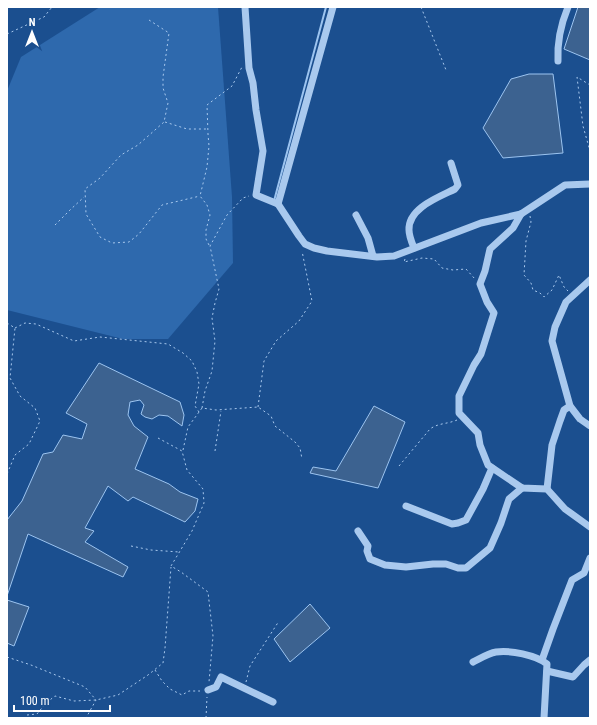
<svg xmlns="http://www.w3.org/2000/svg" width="597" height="725" viewBox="0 0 597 725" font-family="'Roboto Condensed',sans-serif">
  <rect width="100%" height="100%" fill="#1b4f8f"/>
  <path fill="#2e69ad" d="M100 7H218L232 197 233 263 168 339H123L7 310V91L21 57Z"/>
  <g fill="#3c6290" stroke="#9cc4f0">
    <path d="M578 7H590V60L564 49Z"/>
    <path d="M529 74H553L563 153 503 158 483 128 511 79Z"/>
    <path d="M99 363 180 402 184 415 182 426 168 416 159 415 152 419 145 417 141 414 144 405 140 400 130 402 128 415 134 426 148 437 135 469 169 484 180 492 198 499 195 511 185 522 133 497 128 501 108 486 85 528 94 531 85 542 128 567 123 577 28 534 7 596V520L22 501 43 454 53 452 63 435 82 439 87 424 66 413Z"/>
    <path d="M374 406 405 422 378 488 310 473 313 467 336 471Z"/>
    <path d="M7 600 29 607 14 646 7 643Z"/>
    <path d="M310 604 330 628 290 662 274 639Z"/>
  </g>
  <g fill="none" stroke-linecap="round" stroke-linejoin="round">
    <path stroke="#9cc4f0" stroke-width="2" d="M274 201 326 7"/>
    <g stroke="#a9c9ee" stroke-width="1" stroke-dasharray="2 3" stroke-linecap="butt">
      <path d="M421 7 446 70"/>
      <path d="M149 20 169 33 163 77V88L168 103 164 122 138 145 121 155 100 178 85 189 86 214 100 237 112 243 129 242 139 234 162 205 200 196"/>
      <path d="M7 34 44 17 52 7"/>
      <path d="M590 85 577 77 583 126 590 151V164"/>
      <path d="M165 122 187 129H207"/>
      <path d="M530 216 531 222 526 241 524 275 531 283 533 290 540 293 544 297 552 290 559 275 564 287 568 291"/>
      <path d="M55 225 70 210 84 197"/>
      <path d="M209 245 206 239V230L210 215 207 205 200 196 207 167 209 146 208 134 207 105 232 86 242 67"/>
      <path d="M405 259 404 262 422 258 434 259 442 268 453 270 466 269 475 279"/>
      <path d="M7 323 15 328 10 378 20 396 35 408 40 421 29 444 15 455 7 474"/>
      <path d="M15 328 25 323 36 324 74 341 100 337 168 344 183 353 192 361 197 372 199 384 195 406 199 412"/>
      <path d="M258 407 264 361 276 341 299 321 312 301 302 251"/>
      <path d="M202 408 205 391 212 371 215 341 212 318 215 303 219 289 210 246 227 215 243 198 249 196"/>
      <path d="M158 438 182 451 187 470 203 489 204 503 192 531 171 566 181 572 208 592 213 636 209 682"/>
      <path d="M183 450 188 427 202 408 216 410 258 407 271 416 275 426 295 442 300 448 302 459"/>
      <path d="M215 451 221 411"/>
      <path d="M399 466 430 429C438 423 448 424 457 420"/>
      <path d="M131 546 151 550 179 552"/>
      <path d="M7 657 31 665 85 687 96 700 86 718"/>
      <path d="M155 670 162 681 170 689 182 695 189 691H200"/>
      <path d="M246 682 250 666 279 621"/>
      <path d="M27 715 37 714 46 703 55 696 74 701 96 700 118 695 148 675 163 663 165 648 171 567"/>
      <path d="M206 718 207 697"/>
    </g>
    <g stroke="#a9c9ee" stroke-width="7">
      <path d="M245 7 249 68 253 83 256 110 263 151 256 195 278 204 299 236 305 244 314 248 327 251 377 257 394 256 481 223 521 214 565 185 590 184"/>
      <path d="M558 61C557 42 561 24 568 7"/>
      <path d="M278 204 333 7"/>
      <path d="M521 214 513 228 490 249 485 271 480 284 487 302 494 313 481 354 474 365 459 396V413L478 433 480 445 488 465 522 488 547 489 565 509 590 527"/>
      <path d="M356 215 368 238 373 256"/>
      <path d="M414 248C412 243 409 236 409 230 408 208 439 197 455 189L458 185 451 163"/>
      <path d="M590 280 566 302 555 327 552 341 570 406 580 419 590 426"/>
      <path d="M547 489 552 445 560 421 564 410 570 406"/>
      <path d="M406 506 452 524 458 523 466 520 483 489 492 468"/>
      <path d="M358 531 368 546 367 551 370 559 385 565 406 567 433 564H446L458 568H466L490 548 501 523 509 499 522 488"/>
      <path d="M542 660 553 629 572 580 584 573 590 558"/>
      <path d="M473 662C479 659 489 653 496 652 510 650 536 655 547 664L544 718"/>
      <path d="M547 671 573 677 584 665 590 660"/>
      <path d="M208 690 216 687 221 677 273 702"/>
    </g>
  </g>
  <rect width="597" height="725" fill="none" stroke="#ffffff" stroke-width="16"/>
  <g transform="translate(32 32)" stroke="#1b4f8f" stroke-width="3" paint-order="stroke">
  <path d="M0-3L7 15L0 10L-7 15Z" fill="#ffffff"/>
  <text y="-6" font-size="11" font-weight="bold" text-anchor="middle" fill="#ffffff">N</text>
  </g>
  <path d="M14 705v6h96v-6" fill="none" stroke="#ffffff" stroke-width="2"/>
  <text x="20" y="705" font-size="12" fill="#ffffff" stroke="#1b4f8f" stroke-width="3" paint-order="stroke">100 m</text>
</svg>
